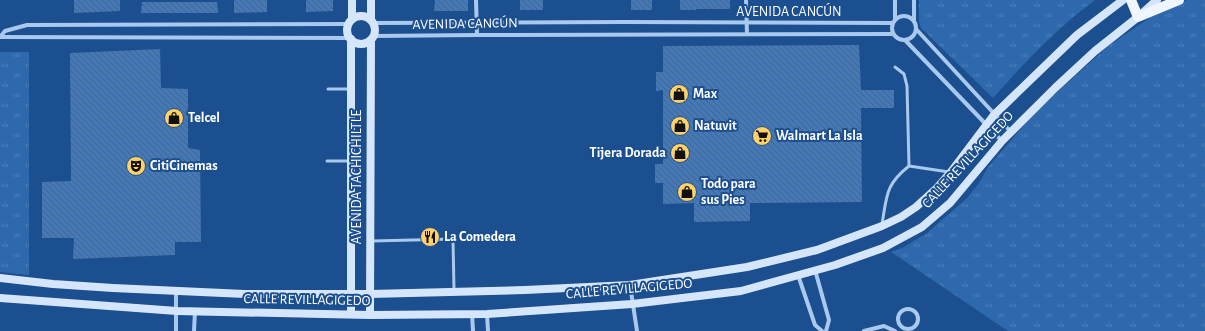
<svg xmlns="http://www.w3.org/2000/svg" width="1205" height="331" viewBox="0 0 1205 331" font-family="'Alegreya Sans',sans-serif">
  <defs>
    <pattern id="grass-tufts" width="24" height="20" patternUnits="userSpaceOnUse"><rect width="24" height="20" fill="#2e69ad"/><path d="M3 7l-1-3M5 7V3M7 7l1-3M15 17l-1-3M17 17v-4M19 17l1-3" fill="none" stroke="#4d80b9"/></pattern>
    <pattern id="building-back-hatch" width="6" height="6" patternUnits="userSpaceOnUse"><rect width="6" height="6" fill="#4478b7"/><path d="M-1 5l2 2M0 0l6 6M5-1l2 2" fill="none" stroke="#486282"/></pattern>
  </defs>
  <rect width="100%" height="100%" fill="#1b4f8f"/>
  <g fill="url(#grass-tufts)">
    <path d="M919 0H1095C1057 28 1024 63 993 98L921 28 919 21Z"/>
    <path d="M1187 0H1205V331H1008L891 252 904 247 927 233 967 198 979 183 988 167 1038 109 1111 44 1151 17Z"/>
    <path d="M0 52H29V275L0 272Z"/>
  </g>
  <g fill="url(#building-back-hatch)">
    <path d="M74 0H120V11L74 13Z"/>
    <path d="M234 0H267V12L234 13Z"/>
    <path d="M306 0H333V11L306 12Z"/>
    <path d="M435 0H468V11H434Z"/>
    <rect x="520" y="0" width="23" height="10"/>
    <rect x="631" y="0" width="21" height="10"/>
    <path d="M680 0H730V9H696V10H680Z"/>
    <path d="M142 2H217L218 13H141Z"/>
    <path d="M859 45 861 90H894V108H861L862 202 750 203V221L694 222V203L663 204V183H655V164H663V90L656 91V72H663V46Z"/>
    <path d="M160 49 161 88 188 89V148L200 150 201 242H175V255L73 259 74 238H42V182L71 181 70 53Z"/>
  </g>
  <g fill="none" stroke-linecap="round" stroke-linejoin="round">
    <g stroke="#a9c9ee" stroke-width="3">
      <path d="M895 67 904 74 907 86 909 166 949 172"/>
      <path d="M328 89H351"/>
      <path d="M327 161H351"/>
      <path d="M882 224C887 196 885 185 909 166"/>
      <path d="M372 241 453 239 454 290"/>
    </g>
    <g stroke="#a9c9ee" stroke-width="4">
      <path d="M476 0 477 35"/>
      <path d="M746 0 747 34"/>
      <path d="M895 0V19"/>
      <path d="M914 0V21"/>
      <circle cx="904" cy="28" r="12"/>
      <path d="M373 23 626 22 892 23"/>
      <path d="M916 29 1011 132"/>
      <path d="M373 36 477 35 892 34"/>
      <path d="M0 37 5 31 27 25 348 24"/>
      <path d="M0 37 350 38"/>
      <path d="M905 40 1002 141"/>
      <path d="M815 270 829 320 826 331"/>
      <path d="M798 275 815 325 822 331"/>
      <path d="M630 285 637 331"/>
      <path d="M176 292V331"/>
      <circle cx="908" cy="319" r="10"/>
      <path d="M472 314 473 331"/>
      <path d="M487 314 488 331"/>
      <path d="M194 331 195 311"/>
      <path d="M864 331 884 326 895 331"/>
    </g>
    <g stroke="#d6e6fa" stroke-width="8">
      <path d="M352 0V19"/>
      <path d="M371 0V20"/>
      <circle cx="361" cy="30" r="14"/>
      <path d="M0 278 53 284 113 288 245 294H370L525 290 630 285 747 267 817 250 882 226 901 217 916 207 937 188 951 172 994 115 1077 35 1123 0"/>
      <path d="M0 298 177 311 370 315 487 314 632 304 741 291 835 265 883 248 922 227 950 203 1002 141 1055 88 1095 51 1138 17 1157 0"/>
      <path d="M351 314V39"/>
      <path d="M370 315 371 40"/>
    </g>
    <path stroke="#f0f6ff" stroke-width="10" d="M1131 0 1138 17 1179 0"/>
  </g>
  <defs>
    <symbol id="shop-disc" viewBox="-11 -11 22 22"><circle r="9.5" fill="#ffd166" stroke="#1b4f8f"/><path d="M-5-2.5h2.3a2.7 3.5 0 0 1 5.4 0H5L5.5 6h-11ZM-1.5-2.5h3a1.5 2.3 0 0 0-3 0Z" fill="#111"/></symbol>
    <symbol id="supermarket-disc" viewBox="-11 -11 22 22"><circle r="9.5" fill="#ffd166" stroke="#1b4f8f"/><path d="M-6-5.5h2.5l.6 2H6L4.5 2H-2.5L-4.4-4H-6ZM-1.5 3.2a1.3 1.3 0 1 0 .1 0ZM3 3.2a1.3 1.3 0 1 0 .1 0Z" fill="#111"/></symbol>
    <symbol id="theatre-disc" viewBox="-11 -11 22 22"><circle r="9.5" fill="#ffd166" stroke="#1b4f8f"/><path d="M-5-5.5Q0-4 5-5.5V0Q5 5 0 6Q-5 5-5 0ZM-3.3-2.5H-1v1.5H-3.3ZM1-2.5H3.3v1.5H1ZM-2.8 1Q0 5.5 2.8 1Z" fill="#111"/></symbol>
    <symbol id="restaurant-disc" viewBox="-11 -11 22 22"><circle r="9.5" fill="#ffd166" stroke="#1b4f8f"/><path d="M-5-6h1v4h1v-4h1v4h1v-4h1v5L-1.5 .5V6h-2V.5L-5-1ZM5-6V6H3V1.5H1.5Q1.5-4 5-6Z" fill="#111"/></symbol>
  </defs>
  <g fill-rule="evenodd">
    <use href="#shop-disc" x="668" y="83" width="22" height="22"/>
    <use href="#shop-disc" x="163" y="107" width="22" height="22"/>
    <use href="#shop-disc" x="669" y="115" width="22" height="22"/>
    <use href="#supermarket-disc" x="751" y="125" width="22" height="22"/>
    <use href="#shop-disc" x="669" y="142" width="22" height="22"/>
    <use href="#theatre-disc" x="125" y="155" width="22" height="22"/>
    <use href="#shop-disc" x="676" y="181" width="22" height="22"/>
    <use href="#restaurant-disc" x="419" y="226" width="22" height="22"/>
  </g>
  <g text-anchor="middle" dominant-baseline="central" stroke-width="4" stroke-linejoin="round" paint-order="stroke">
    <g font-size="14" fill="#fff" stroke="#1b4f8f">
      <text x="789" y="12">AVENIDA CANCÚN</text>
      <text transform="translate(465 24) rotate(-1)">AVENIDA CANCÚN</text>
      <text transform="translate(968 160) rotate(-47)">CALLE REVILLAGIGEDO</text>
      <text transform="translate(357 177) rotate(-90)">AVENIDA TACHICHILTLE</text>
      <text transform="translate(629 289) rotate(-5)">CALLE REVILLAGIGEDO</text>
      <text transform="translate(307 300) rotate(1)">CALLE REVILLAGIGEDO</text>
    </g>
    <g font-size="14" font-weight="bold" fill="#fff" stroke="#1b4f8f" text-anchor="start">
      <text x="693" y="94">Max</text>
      <text x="188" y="118">Telcel</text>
      <text x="694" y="126">Natuvit</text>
      <text x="776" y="136">Walmart La Isla</text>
      <text x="666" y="153" text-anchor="end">Tijera Dorada</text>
      <text x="150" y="166">CitiCinemas</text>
      <text x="701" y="184">Todo para<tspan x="701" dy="16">sus Pies</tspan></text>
      <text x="444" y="237">La Comedera</text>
    </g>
  </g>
</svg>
